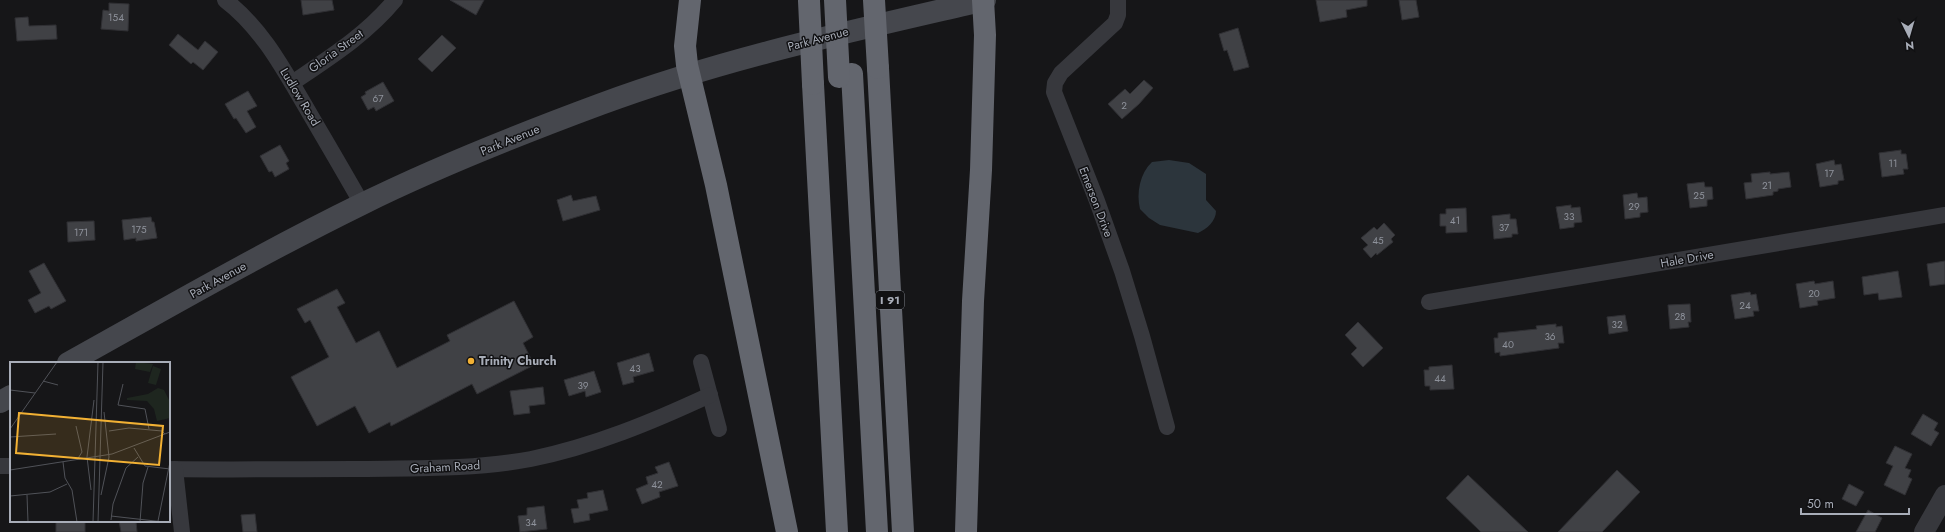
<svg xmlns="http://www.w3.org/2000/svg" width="1945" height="532" viewBox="0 0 1945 532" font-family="Jost,sans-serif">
  <rect width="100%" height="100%" fill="#161618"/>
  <path fill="#2c353c" d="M1169 160 1189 163 1206 174V200L1216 211C1216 221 1207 229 1198 233L1160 225 1149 218 1140 209C1136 193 1140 173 1152 162Z"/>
  <g fill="#404145" stroke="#303034">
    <path d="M301 0H332L334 10 303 15Z"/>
    <path d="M450 0H484L476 15Z"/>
    <path d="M1316 0H1367V6L1346 10 1347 17 1320 22Z"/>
    <path d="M1399 0H1416L1419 17 1402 20Z"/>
    <path d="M109 3 129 4 128 31 101 29 103 10 109 11Z"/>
    <path d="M28 17 29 26 56 25 57 39 17 41 15 18Z"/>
    <path d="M1238 28 1249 67 1234 71 1227 50 1224 51 1219 34Z"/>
    <path d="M178 34 198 50 205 41 218 52 203 70 193 62 191 64 169 45Z"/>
    <path d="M442 35 456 48 432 72 418 59Z"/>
    <path d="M1144 80 1153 88 1139 104 1122 119 1108 104 1125 89 1130 94Z"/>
    <path d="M383 82 394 101 376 111 374 107 368 110 361 97 366 94 365 92Z"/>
    <path d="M248 91 257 106 247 111 256 127 246 133 236 118 234 119 225 104Z"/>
    <path d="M280 145 289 161 286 163 289 169 275 177 272 171 269 172 260 156Z"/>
    <path d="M1901 150V154H1906L1908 169H1903L1904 174 1882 177 1879 153Z"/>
    <path d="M1834 160 1835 165 1841 164 1844 180 1838 181V184L1820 187 1816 164Z"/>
    <path d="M1770 172V174L1789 172 1791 187 1778 189V191L1773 192V195L1746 199 1744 183 1752 182 1751 174Z"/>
    <path d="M1704 182 1705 187H1712L1713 199 1707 200V206L1690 208 1687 184Z"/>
    <path d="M1637 193 1638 198 1647 197 1648 212 1640 213V217L1625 219 1623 195Z"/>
    <path d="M571 195 573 201 596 196 600 210 563 221 557 200Z"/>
    <path d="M1571 205V208L1580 207 1582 222 1574 223V227L1560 229 1556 207Z"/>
    <path d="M1466 208 1467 232 1446 233V226H1440V214H1446V209Z"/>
    <path d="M1510 214V219H1516L1518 234H1512V237L1494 239 1492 216Z"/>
    <path d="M151 217 152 222H154L157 238 136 241V238L124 240 122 220Z"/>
    <path d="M94 221 95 240 68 242 67 222Z"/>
    <path d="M1384 223 1395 235 1391 239 1393 242 1377 255 1376 253 1371 258 1363 249 1368 245 1361 238 1374 227 1377 230Z"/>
    <path d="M1945 261V284L1930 286 1927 264Z"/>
    <path d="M44 263 66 301 51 309 49 306 35 313 28 300 41 293 29 271Z"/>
    <path d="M1898 271 1902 297 1879 300 1878 293 1864 295 1862 277Z"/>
    <path d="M1814 281 1815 284 1833 281 1835 298 1817 301 1818 305 1800 308 1796 284Z"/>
    <path d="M337 289 345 303 337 307 356 343 379 331 397 368 450 341 447 335 514 301 533 337 523 343 534 365 477 394 472 384 391 426 390 422 369 433 355 406 317 426 291 377 329 357 310 320 305 323 297 309Z"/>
    <path d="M1750 292 1751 295 1756 294 1759 311H1753L1754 316 1735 319 1731 295Z"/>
    <path d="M1690 304 1691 322H1688L1689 327 1670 329 1668 305Z"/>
    <path d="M1625 315 1628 331 1609 334 1607 317Z"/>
    <path d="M1358 322 1383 348 1363 367 1351 354 1357 348 1345 335Z"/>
    <path d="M1556 324V327L1562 326 1564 343H1558L1559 348 1500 356V352L1495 353 1494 338H1498V333L1537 329 1536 326Z"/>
    <path d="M649 353 654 371 633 377 634 382 623 385 617 363Z"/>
    <path d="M1452 365 1454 389 1430 390V386H1425L1424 370H1429V367Z"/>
    <path d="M594 371 601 392 586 397 585 391 569 396 564 380Z"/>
    <path d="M543 387 545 404 529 406 530 413 514 415 510 391Z"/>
    <path d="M1923 414 1938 423 1934 430 1939 433 1931 446 1911 434Z"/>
    <path d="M1895 446 1912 454 1905 468 1911 470 1908 477 1912 479 1905 495 1884 485 1893 466 1886 463Z"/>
    <path d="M669 462 678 486 659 492 660 497 642 504 636 489 648 484 646 477 658 473 655 467Z"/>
    <path d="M1617 470 1640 492 1602 532H1558Z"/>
    <path d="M1468 475 1528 532H1481L1446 498Z"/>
    <path d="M1849 484 1864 492 1856 506 1842 499Z"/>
    <path d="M603 490 608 510 589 514 590 520 574 523 571 509 579 508 577 500 588 498 587 493Z"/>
    <path d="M544 506 547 529 520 532 518 516 527 515V508Z"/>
    <path d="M1868 510 1882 518 1875 532H1856Z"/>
    <path d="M255 514 257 532H243L241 515Z"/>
    <rect x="56" y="521" width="29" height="11"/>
    <path d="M119 521H136L137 532H121Z"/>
  </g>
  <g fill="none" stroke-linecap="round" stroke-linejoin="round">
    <g stroke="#37383d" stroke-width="16">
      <path d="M225 0C262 28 284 70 307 109 325 140 344 172 362 204"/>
      <path d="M1118 0V15L1115 23 1061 73 1055 83 1054 92 1097 201 1122 271 1142 336 1167 427"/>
      <path d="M292 83C329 58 366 35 395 0"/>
      <path d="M1429 302 1945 215"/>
      <path d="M701 362 719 429"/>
      <path d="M0 466H11"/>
      <path d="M169 469C230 470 292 469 353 469 413 468 472 470 531 459 594 446 652 422 710 395"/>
      <path d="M175 469 182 532"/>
    </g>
    <path stroke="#37383d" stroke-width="20" d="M1924 532 1945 495"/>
    <g stroke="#45474d" stroke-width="22">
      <path d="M68 363C165 309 262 253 362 204 439 166 520 134 601 104 725 58 856 30 985 0"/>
      <path d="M0 402 11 396"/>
    </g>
    <g stroke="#63666e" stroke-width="22">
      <path d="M690 0 685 46 687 65 716 185 787 532"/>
      <path d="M878 68 903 532"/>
      <path d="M852 74 877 532"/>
      <path d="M813 84 837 532"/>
      <path d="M966 532 973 301 981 170 985 35 983 0"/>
    </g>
    <g stroke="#63666e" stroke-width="22">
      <path d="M835 0 839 77"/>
      <path d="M874 0 878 68"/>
      <path d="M809 1 813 84"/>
    </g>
  </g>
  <circle fill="#f2b134" stroke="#111113" stroke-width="1.5" cx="471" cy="361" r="4"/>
  <g text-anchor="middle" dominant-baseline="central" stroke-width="3" stroke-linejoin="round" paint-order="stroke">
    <g font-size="10" fill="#8e929b">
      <text x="116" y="17">154</text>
      <text x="378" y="98">67</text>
      <text x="1124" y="105">2</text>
      <text x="1893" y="163">11</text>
      <text x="1829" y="173">17</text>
      <text x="1767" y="185">21</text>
      <text x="1699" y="195">25</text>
      <text x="1634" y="206">29</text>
      <text x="1569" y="216">33</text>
      <text x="1455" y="220">41</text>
      <text x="1504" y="227">37</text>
      <text x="139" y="229">175</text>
      <text x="81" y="232">171</text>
      <text x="1378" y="240">45</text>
      <text x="1814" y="293">20</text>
      <text x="1745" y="305">24</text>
      <text x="1680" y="316">28</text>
      <text x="1617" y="324">32</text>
      <text x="1550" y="336">36</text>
      <text x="1508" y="344">40</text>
      <text x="635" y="368">43</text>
      <text x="1440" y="378">44</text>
      <text x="583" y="385">39</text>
      <text x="657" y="484">42</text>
      <text x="531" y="522">34</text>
    </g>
    <rect fill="#111113" stroke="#7b7e86" stroke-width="1" x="876" y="291" width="28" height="18" rx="3"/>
    <g font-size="11" font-weight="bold" fill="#a8adb8">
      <text x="890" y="300">I 91</text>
    </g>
    <g font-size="12" fill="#a8adb8" stroke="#111113">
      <text transform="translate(818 39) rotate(-15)">Park Avenue</text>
      <text transform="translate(336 51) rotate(-36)">Gloria Street</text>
      <text transform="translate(300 97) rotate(59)">Ludlow Road</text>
      <text transform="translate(510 140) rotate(-22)">Park Avenue</text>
      <text transform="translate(1096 202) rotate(69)">Emerson Drive</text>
      <text transform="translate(1687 259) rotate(-10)">Hale Drive</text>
      <text transform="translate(218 280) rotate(-29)">Park Avenue</text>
      <text transform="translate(445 467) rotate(-3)">Graham Road</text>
    </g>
    <g font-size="12" font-weight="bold" fill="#a8adb8" stroke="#111113" text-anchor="start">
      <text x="479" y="361">Trinity Church</text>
    </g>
  </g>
  <g transform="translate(10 362)">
    <rect width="160" height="160" fill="#161618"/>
    <path d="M126 0 143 2 140 10 125 7ZM143 4 151 7 146 23 138 21ZM148 26 154 28 160 40V56L147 59 144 47 137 39 117 38V36L138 32Z" fill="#1e261f"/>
    <path fill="none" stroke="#505258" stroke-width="1" d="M33 19 48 23M113 22 108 43 135 47 139 67M0 28 25 31M66 64 72 90 67 98M0 67 47 0M99 69 119 66 152 69 155 72M0 75 46 72M124 86 135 104 160 107M53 100 55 116 62 128 67 160M0 108 102 92 160 70M81 128 77 95 84 38M17 133 18 160M91 133 99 95 94 50M0 134 40 130 57 122M101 154 154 160M101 158 103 142 116 106 128 95M148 159 160 100M83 160 88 0M88 160 93 0M130 160 133 121 138 105"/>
    <path fill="#f2b134" fill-opacity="0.15" stroke="#f2b134" stroke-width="2" d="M9 51 153 64 149 103 6 91Z"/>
    <rect width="160" height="160" fill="none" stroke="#a8adb8" stroke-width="2"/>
  </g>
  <g transform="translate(1909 36) rotate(175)" stroke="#111113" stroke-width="3" paint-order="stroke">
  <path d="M0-3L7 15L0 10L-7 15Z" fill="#a8adb8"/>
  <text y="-6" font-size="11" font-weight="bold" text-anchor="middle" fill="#a8adb8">N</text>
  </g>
  <path d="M1801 508v6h108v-6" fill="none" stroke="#a8adb8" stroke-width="2"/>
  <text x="1807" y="508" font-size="12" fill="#a8adb8" stroke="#111113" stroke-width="3" paint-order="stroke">50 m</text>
</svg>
